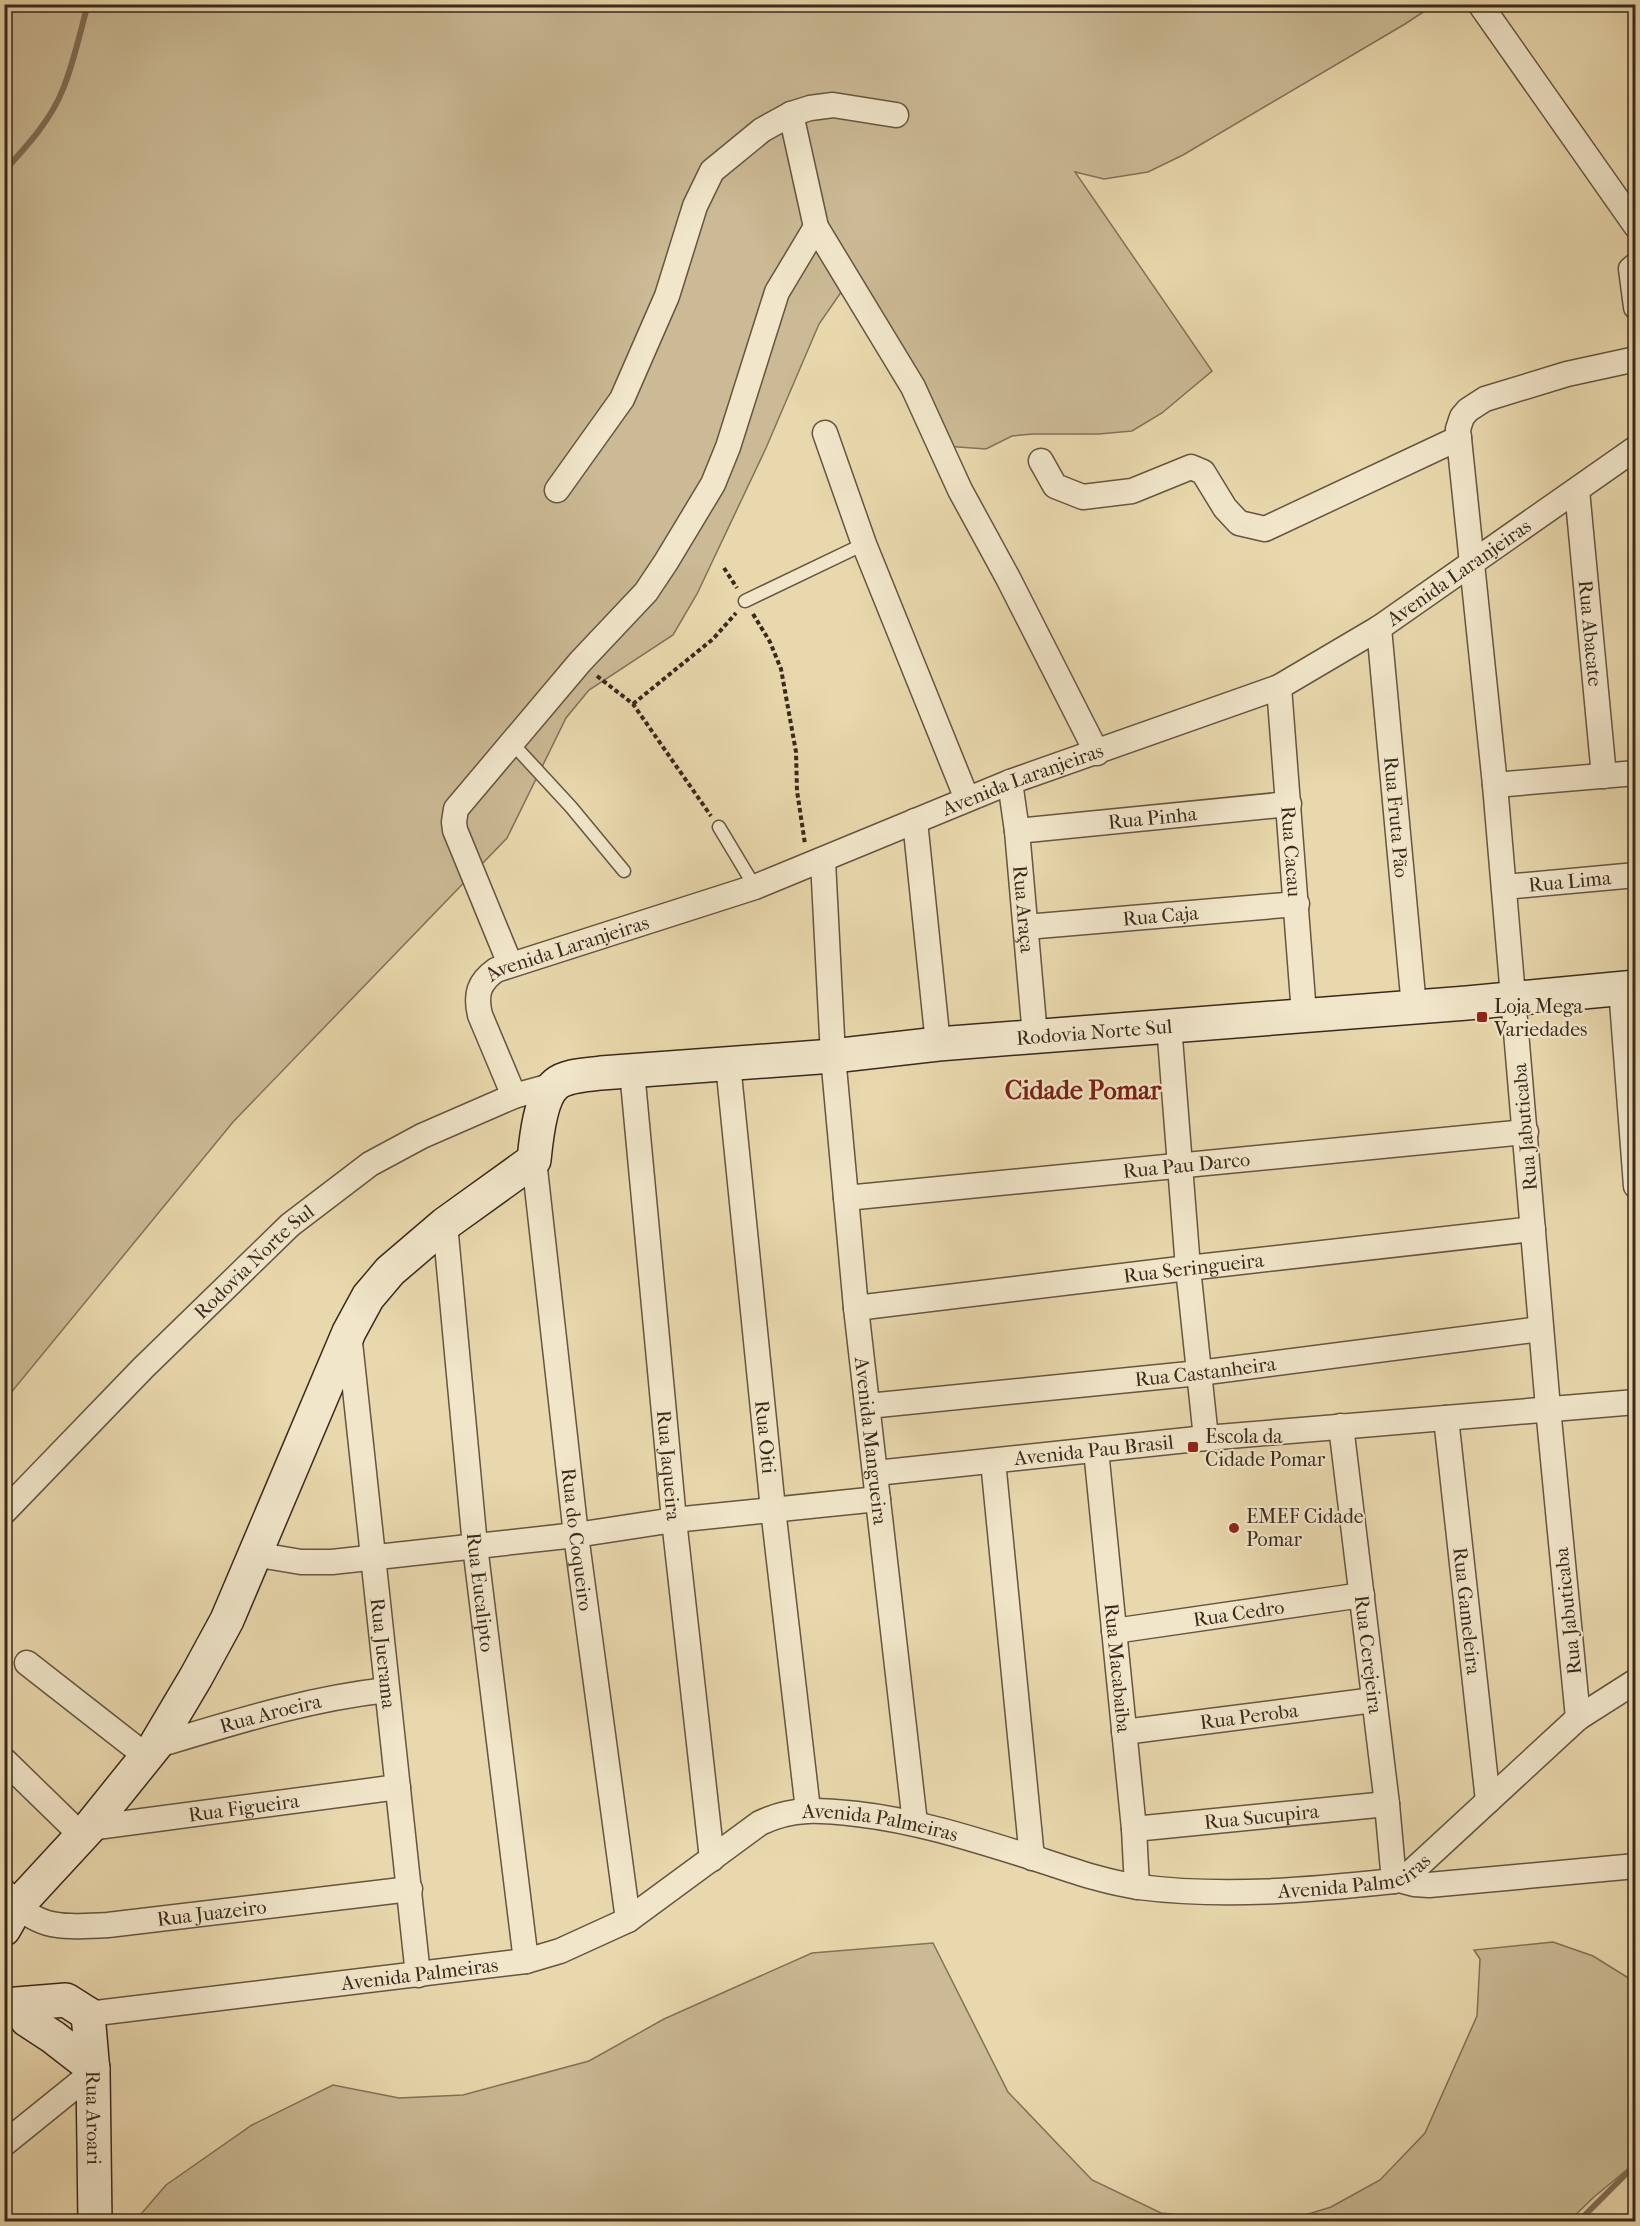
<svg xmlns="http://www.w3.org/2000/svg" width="1640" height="2226" viewBox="0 0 1640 2226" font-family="'IM FELL French Canon',serif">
  <rect width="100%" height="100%" fill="#e9d8ad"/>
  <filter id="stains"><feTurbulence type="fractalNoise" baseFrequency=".00333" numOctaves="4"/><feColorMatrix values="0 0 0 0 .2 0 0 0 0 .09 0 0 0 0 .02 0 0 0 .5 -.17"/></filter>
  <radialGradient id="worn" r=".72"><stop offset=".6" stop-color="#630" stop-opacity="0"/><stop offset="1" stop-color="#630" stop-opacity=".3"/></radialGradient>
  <g fill="#cbba95" stroke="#827259" stroke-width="1.5">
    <path d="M4 5H1434L1405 24 1183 155 1148 172 1104 179 1075 172 1212 371 1162 413 1132 431 1099 434H1033L1012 436 986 449 944 446 855 272 819 324 766 448 697 594 673 635 589 690 566 718 507 838 233 1122 5 1400Z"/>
    <path d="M1553 1942 1593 1956 1635 1982V2163L1594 2197 1569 2221H1286L1331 2207 1380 2180 1425 2133 1477 2016 1480 1959 1474 1950Z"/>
    <path d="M933 1943 1008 2092 1092 2180 1161 2213 1227 2220 1274 2221H135L166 2185 252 2125 333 2085 399 2098 463 2095 589 2061 664 2019 812 1953Z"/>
  </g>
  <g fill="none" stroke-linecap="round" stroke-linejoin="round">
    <g stroke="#806e56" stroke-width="6">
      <path d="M4 171C27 146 51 120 63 89 74 62 80 32 88 4"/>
      <path d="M1578 2222 1636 2164"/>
    </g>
    <defs>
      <g id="lane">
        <path d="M745 601 864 544"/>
        <path d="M511 742 571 807 624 871"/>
        <path d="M719 827 755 887"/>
      </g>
      <g id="street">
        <path d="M1480 4 1636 226"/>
        <path d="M791 114 816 227 913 387 960 490 1008 578 1097 753"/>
        <path d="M1636 265 1631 269 1636 307"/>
        <path d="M825 433 864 544 967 799"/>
        <path d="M1041 461 1055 486 1083 497 1132 491 1191 467 1203 472 1225 508 1239 523 1265 529 1459 438"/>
        <path d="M557 490 622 399 667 296 695 206 712 171 762 130 791 114 810 108 833 105 896 115"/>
        <path id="s1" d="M1577 490 1604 776"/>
        <path id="s2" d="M1379 628 1414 1007"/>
        <path id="s3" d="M1279 687 1304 1014"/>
        <path id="s4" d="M1010 782 1017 831 1035 1036"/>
        <path d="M1495 785 1636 773"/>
        <path d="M915 821 938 1044"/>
        <path id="s5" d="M1017 831 1289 804"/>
        <path id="s6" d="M823 861 833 1056 846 1198 856 1308 915 1823"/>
        <path id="s7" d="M1504 887 1636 875"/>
        <path id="s8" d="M1026 927 1297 904"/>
        <path d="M510 964 455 830 454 822 456 809 580 662 646 592 666 562 713 484 728 447 777 292 816 227"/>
        <path d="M1621 988 1636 1186"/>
        <path d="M1169 1025 1188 1268 1206 1438"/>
        <path id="s9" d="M728 1064 773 1509 808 1810"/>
        <path id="s10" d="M632 1071 674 1520 712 1859"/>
        <path id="s11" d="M514 1096 480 1015C475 994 479 982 496 970L755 887 1010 782 1279 687 1379 628 1636 448"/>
        <path id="s12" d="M534 1160 576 1535 628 1920"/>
        <path id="s13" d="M846 1198 1526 1132"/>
        <path id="s14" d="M445 1224 475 1546 526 1961"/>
        <path id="s15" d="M856 1308 1188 1268 1533 1229"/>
        <path id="s16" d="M349 1333 418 1975"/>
        <path id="s17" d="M868 1406 1199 1373 1541 1329"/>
        <path id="s18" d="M1446 1418 1488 1801"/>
        <path id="s19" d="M1341 1426 1387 1804 1394 1881"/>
        <path id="s20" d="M1096 1450 1134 1829 1137 1887"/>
        <path d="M993 1461 1032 1858"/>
        <path id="s21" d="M876 1473 1206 1438 1636 1402"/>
        <path id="s22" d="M4 1512 143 1368 290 1225 370 1164 422 1136 514 1096 554 1085"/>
        <path d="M254 1554 301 1562H332L576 1535 674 1520 878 1499"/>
        <path id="s23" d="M1114 1631 1362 1595"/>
        <path d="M27 1663 146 1756"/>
        <path d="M1578 1718 1548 1408 1495 785 1458 429 1462 417 1468 410 1485 399 1567 374 1636 359"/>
        <path id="s24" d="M1124 1732 1374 1700"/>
        <path id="s25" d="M155 1746C232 1723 306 1699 387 1690"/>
        <path d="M4 1760 82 1836"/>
        <path id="s26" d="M89 1828 398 1787"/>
        <path id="s27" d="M1134 1829 1387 1804"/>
        <path d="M1399 1880 1414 1884 1429 1885 1636 1866"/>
        <path id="s28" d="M4 1891C36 1931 61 1927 108 1925L410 1889"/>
        <path id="s29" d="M88 2014 526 1961 560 1951 628 1920 760 1823C793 1807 821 1810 857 1814 918 1821 976 1840 1034 1858 1068 1869 1103 1882 1139 1887 1225 1898 1309 1890 1394 1881L1408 1875 1578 1718 1636 1681"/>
        <path d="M4 2144 93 2072"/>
      </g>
      <g id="secondary">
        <path id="s30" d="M4 1929 17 1906 89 1828 155 1746 196 1677 227 1620 349 1332 368 1297 390 1271 445 1224 534 1160C536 1140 540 1097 556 1084 567 1075 587 1075 601 1073L833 1056 938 1044 1467 1003 1636 987"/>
        <path d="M4 2005 66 2000 88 2014"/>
        <path id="s31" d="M88 2014 93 2072 95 2222"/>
        <path d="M27 2020 53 2037 93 2068"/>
      </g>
    </defs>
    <use href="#lane" stroke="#665541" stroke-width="15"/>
    <use href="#street" stroke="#665541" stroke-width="27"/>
    <use href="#secondary" stroke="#3a291d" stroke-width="36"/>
    <g stroke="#3a291d" stroke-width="4" stroke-dasharray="4.5 3" stroke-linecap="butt">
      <path d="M724 568 737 588"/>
      <path d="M753 614 770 642 781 669 796 752 797 791 805 844"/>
      <path d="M597 676 633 704 711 816"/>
      <path d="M633 704 713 639 736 613"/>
    </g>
    <use href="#lane" stroke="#f1e6ca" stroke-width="12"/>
    <use href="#street" stroke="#f1e6ca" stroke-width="24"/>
    <use href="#secondary" stroke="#f1e6ca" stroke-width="33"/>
  </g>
  <g fill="#8f2418" stroke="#f1e6ca" stroke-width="2">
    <rect x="1476" y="1011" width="12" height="12" rx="3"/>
    <rect x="1187" y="1441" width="12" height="12" rx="3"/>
    <circle cx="1234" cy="1528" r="6"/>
  </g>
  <g text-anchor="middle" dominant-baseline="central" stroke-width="4.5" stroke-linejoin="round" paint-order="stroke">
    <g font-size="20" fill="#3a291d" stroke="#f1e6ca">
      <text stroke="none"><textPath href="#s11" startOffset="1186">Avenida Laranjeiras</textPath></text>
      <text stroke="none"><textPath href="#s1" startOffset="144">Rua Abacate</textPath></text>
      <text stroke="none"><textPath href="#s11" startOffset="700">Avenida Laranjeiras</textPath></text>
      <text stroke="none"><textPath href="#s5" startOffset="136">Rua Pinha</textPath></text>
      <text stroke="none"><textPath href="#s2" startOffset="190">Rua Fruta Pão</textPath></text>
      <text stroke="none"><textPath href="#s3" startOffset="165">Rua Cacau</textPath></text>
      <text stroke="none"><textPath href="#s7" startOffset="66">Rua Lima</textPath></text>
      <text stroke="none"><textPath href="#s4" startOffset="128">Rua Araça</textPath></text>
      <text stroke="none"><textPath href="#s8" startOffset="135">Rua Caja</textPath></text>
      <text stroke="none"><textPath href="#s11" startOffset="214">Avenida Laranjeiras</textPath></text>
      <text stroke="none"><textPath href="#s30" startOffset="1574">Rodovia Norte Sul</textPath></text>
      <text transform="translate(1525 1127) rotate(-95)">Rua Jabuticaba</text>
      <text stroke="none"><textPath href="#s13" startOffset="342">Rua Pau Darco</textPath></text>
      <text stroke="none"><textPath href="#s22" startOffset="354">Rodovia Norte Sul</textPath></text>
      <text stroke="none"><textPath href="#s15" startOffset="340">Rua Seringueira</textPath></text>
      <text stroke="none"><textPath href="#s17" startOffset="339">Rua Castanheira</textPath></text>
      <text stroke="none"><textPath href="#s9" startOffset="375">Rua Oiti</textPath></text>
      <text stroke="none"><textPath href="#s6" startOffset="582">Avenida Mangueira</textPath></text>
      <text stroke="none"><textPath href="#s21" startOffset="219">Avenida Pau Brasil</textPath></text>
      <text stroke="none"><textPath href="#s10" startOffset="396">Rua Jaqueira</textPath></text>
      <text stroke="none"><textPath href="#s12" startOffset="382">Rua do Coqueiro</textPath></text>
      <text stroke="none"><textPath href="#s14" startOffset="370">Rua Eucalipto</textPath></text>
      <text stroke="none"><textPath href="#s18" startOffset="194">Rua Gameleira</textPath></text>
      <text transform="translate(1568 1611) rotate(-96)">Rua Jabuticaba</text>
      <text stroke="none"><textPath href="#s23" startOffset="126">Rua Cedro</textPath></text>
      <text stroke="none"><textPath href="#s16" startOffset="322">Rua Juerama</textPath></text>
      <text stroke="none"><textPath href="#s19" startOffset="230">Rua Cerejeira</textPath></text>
      <text stroke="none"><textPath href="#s20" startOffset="219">Rua Macabaiba</textPath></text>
      <text stroke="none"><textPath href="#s25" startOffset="120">Rua Aroeira</textPath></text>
      <text stroke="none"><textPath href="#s24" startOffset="126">Rua Peroba</textPath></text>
      <text stroke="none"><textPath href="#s26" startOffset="156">Rua Figueira</textPath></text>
      <text stroke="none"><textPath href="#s27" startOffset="128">Rua Sucupira</textPath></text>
      <text stroke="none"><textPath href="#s29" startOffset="838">Avenida Palmeiras</textPath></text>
      <text stroke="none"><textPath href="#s29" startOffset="1324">Avenida Palmeiras</textPath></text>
      <text stroke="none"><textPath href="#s28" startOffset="220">Rua Juazeiro</textPath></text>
      <text stroke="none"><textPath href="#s29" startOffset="334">Avenida Palmeiras</textPath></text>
      <text stroke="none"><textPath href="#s31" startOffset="104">Rua Aroari</textPath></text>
    </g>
    <g font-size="20" fill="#3a291d" stroke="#f1e6ca" text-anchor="start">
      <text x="1494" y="1006">Loja Mega<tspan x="1494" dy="23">Variedades</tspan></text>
      <text x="1205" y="1436">Escola da<tspan x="1205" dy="23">Cidade Pomar</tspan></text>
      <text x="1246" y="1516">EMEF Cidade<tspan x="1246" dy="23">Pomar</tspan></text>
    </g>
    <g font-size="26" font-weight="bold" fill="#7a1f14" stroke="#f1e6ca">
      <text x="1083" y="1090">Cidade Pomar</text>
    </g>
  </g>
  <rect width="1640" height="2226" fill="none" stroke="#e9d8ad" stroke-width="24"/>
  <rect x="6" y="6" width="1628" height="2214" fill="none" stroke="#3a291d" stroke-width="3"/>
  <rect x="12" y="12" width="1616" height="2202" fill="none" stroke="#3a291d" stroke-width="1.5"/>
  <rect width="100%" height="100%" filter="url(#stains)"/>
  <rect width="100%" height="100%" fill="url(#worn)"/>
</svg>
